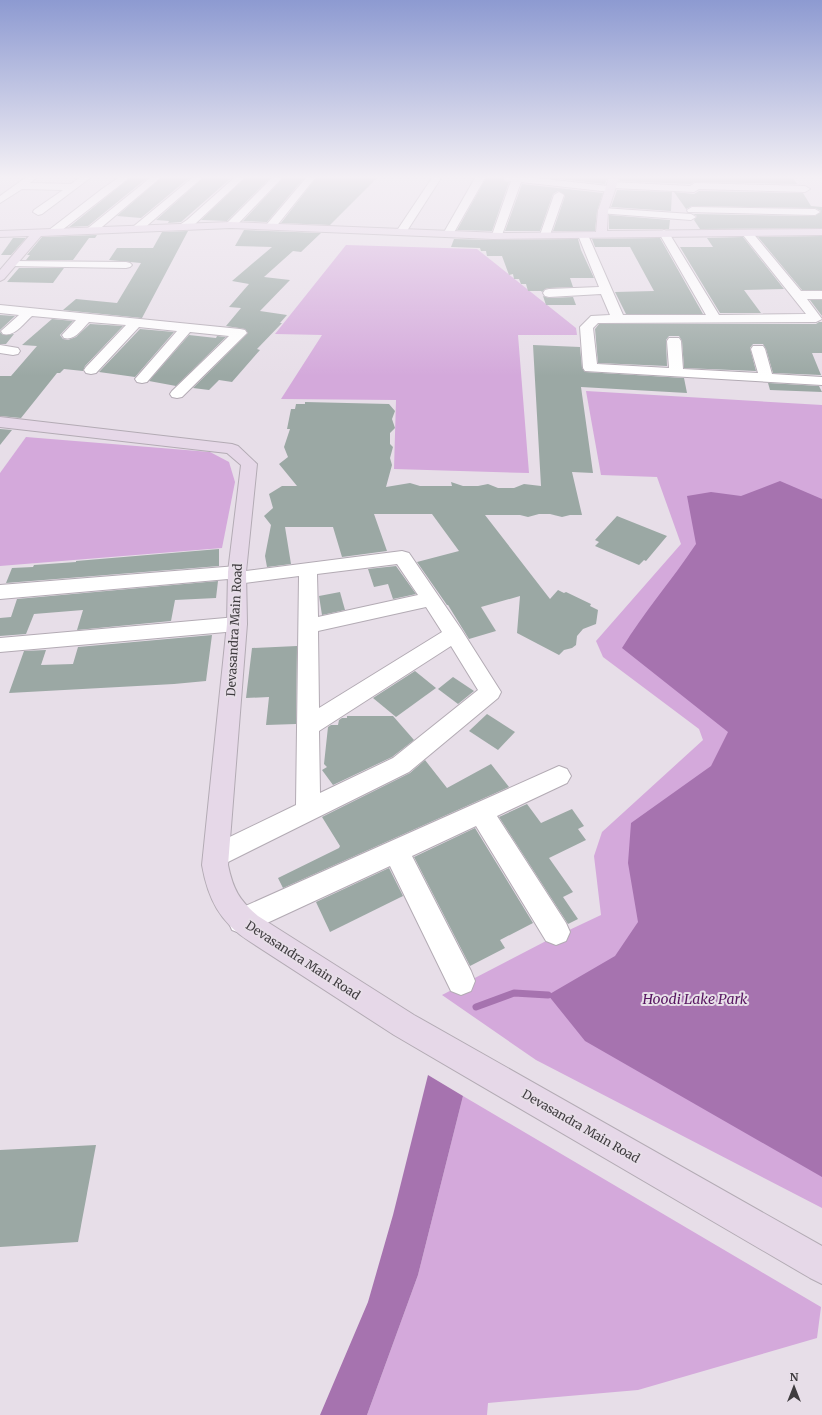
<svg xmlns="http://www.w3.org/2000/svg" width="822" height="1415" viewBox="0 0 822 1415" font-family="Merriweather,serif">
  <rect width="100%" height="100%" fill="#e7dee8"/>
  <g fill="#d4a9db">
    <path d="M346 245 477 249 576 328 577 335H518L529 473 394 469 396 400 281 399 322 335 275 334Z"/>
    <path d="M586 391 822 405V1208L536 1060 442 995 548 940 601 915 594 856 602 832 703 740 699 729 603 657 596 641 681 544 657 477 601 475Z"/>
    <path d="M26 437 210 452 229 462 235 482 222 548 0 566V473Z"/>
    <path d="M463 1096 821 1307 817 1338 638 1390 488 1403 487 1415H367L418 1275Z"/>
  </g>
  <g fill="#a673af">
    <path d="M780 481 822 499V1177L585 1041 548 995 615 956 638 922 628 863 631 823 711 766 728 732 622 648C644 612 672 580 696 544L687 496 711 492 741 496Z"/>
    <path d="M428 1075 463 1096 418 1275 367 1415H320L368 1302 393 1215Z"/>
  </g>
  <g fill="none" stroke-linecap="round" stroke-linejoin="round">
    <path stroke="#a673af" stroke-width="7" d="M476 1007 514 993 548 995"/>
  </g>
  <g fill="#9ba8a4">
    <path d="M130 178H147L88 226 69 227Z"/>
    <path d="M161 178H189L141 218 117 216Z"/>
    <path d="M203 178 230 179 181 222 168 223 169 221 156 220Z"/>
    <path d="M245 178H270L227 221 201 220Z"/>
    <path d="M283 178H304L267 222 243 221Z"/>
    <path d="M316 178H377L330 225 281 223Z"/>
    <path d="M486 178 502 179 504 181 509 182 492 231 457 230Z"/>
    <path d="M552 178H607L605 184Z"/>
    <path d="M620 178H793L797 184 695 182 690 184 620 181Z"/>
    <path d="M522 184 603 193 597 211 595 231H553L565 196 558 191 553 194 540 231H505Z"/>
    <path d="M617 190 672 192 671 211 611 207Z"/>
    <path d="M699 191 803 193 811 206 822 207V228L700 229 694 220 697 216 693 214 815 216 821 211 815 208 692 206 686 209 674 192 694 194Z"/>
    <path d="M609 215 670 220 669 229H609Z"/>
    <path d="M244 230 321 233 301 252 293 251 264 277 290 280 260 311 287 315 280 323H282L257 349 260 350 232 382 219 380 209 390 193 388 248 333 245 329 226 326 241 308 229 307 249 284 232 281 272 247 235 246Z"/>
    <path d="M188 231 142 318 63 310 76 299 117 303 141 263 109 260 117 248H153L162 232Z"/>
    <path d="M97 235 95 238H89L73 260H26L30 255H27L42 237Z"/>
    <path d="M822 236V290H802L758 237Z"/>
    <path d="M743 237 784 289 744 290 761 313H720L680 247H713L707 238Z"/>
    <path d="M13 238H26L11 255H1Z"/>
    <path d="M660 238 703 314H626L615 292 654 291 630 247H595L592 239Z"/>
    <path d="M454 239 493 240 578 239 581 250 594 278H570L573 287 549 288 545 289 542 292 541 291H528L526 284H521L519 279H514L513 274 509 275 502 256H487L486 251H481L480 248 451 247Z"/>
    <path d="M19 268H64L53 283 7 282Z"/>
    <path d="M543 296 549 298 573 297 576 305H546Z"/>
    <path d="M810 300H822V316Z"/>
    <path d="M0 315 15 316 0 330Z"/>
    <path d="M52 319 73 321 60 335 63 339 68 340 76 337 90 324 123 326 85 366 83 371 64 369 60 373H57L21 418 0 416V376H11L37 346 22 345Z"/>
    <path d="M819 322H822V353H812L821 375 773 373 766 349 763 344H753L750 348 756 371 684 368 682 341 679 336H669L666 340 667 366 598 363 595 329 599 324H816Z"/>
    <path d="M140 329 174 332 135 377 99 372Z"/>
    <path d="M0 332 3 335 14 334 6 344H0Z"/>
    <path d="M189 335 216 338 217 336 226 337 176 386 149 381Z"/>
    <path d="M533 345 580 347 582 368 585 372 684 378 687 393 581 387 593 473 572 472 582 515H570L562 517 550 514H539L528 517 520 515H485L550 599 558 590 564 593 566 592 591 604 590 606 598 610 596 624 583 629 577 636 576 645 572 648 564 650 559 655 517 633 520 596 481 607 496 631 469 639 448 605H447L417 562 459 551 432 514H374L387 551 342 557 333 527H285L291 564 267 567 265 556 271 525 264 516 273 508 269 494 282 486H297L279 464 288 457 284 447 290 429H287L291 409H295L296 404H305V402L389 404 395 411 392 419 395 428 390 433V444L393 447 390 458 392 465 386 487 410 483 420 486H452L451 482 463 486H478L488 484 498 488H514L524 484 541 486Z"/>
    <path d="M768 383 819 386 822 392 770 390Z"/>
    <path d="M0 429 12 430 0 445Z"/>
    <path d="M617 516 667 536 646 561 644 560 639 565 595 546 599 542 595 540Z"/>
    <path d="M219 549V566L6 583 12 568 33 567 34 565 76 562V561Z"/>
    <path d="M396 566 416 594 393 599 388 584 374 587 368 569Z"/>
    <path d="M218 581 216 598 175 600 171 621 77 630 83 610 34 614 26 634 0 636V618L11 617 17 599Z"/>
    <path d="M340 592 345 610 322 615 319 596Z"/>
    <path d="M212 635 206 681 174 684 9 693 24 651 46 650 41 665 73 664 78 647Z"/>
    <path d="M297 646 296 724 266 725 269 697 246 698 252 648Z"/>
    <path d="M415 671 436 688 396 717 373 698Z"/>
    <path d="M453 677 474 691 458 704 438 689Z"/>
    <path d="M487 714 515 732 498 750 469 731Z"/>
    <path d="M347 716H393L414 740 392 757 333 785 322 770 327 767 324 764 328 727 331 725H338L339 720 342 718H347Z"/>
    <path d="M425 760 447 788 491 764 509 787 283 888 278 878 339 848 340 846 322 817 410 773Z"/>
    <path d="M527 804 541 823 572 809 584 826 578 829 586 840 549 858 573 892 563 897 578 919 568 924 499 817Z"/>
    <path d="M475 828 533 923 500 940 505 948 470 966 414 857Z"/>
    <path d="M389 868 403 896 330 932 316 902Z"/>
    <path d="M96 1145 78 1242 0 1247V1150Z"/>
  </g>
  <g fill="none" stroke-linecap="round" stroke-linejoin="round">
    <defs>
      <g id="street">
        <path d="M25 178H36L30 183 71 184 79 178H90L42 214 38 215 33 212 34 210 63 190 22 189 0 203V196Z"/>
        <path d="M118 178H129L57 234H49L48 232 49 230 102 189Z"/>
        <path d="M150 178H160L96 232H88L87 230 88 228Z"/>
        <path d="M192 178H202L142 230H134L133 228 134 226Z"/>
        <path d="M234 178H244L195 224 187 228H179L178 226 187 220Z"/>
        <path d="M272 178H282L235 227H227L226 225 227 223Z"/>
        <path d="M306 178H315L275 228H267L266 226 267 224Z"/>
        <path d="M432 178H441L405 234H397L396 232Z"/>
        <path d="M475 178H485L452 236H444L443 234Z"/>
        <path d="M503 178H536L608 186 609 183 612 182 690 186 695 183 805 186 810 189 805 192 699 189 694 192 615 188 614 191 611 192 521 182 502 235 497 238 492 235 511 181 504 180Z"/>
        <path d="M559 192 564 195 550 235 549 237H541L540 235 554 195Z"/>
        <path d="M692 207 815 209 820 212 815 215 688 212 687 210Z"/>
        <path d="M603 208 691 214 696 217 691 220 599 213 598 211 599 209Z"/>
        <path d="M664 230 669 233 719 315 806 314 743 235 742 233 747 230 751 231 801 291H822V299H807L822 319 816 322 598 323 593 328 597 364 669 368 667 341 669 338H679L681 341 683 369 758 373 751 349 753 346H763L765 349 772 374 822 377V385L585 371 583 368 580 327 591 316 610 315 601 294 549 297 545 296 543 293 545 290 549 289 599 287 578 235 579 233H587L588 235 623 315H706L659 233Z"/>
        <path d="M12 261 126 262 130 263 132 265 130 267 126 268 8 266 6 264 8 262Z"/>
        <path d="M0 305 240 329 245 330 247 333 182 397 177 398 172 397 170 394 172 391 229 336 190 332 147 382 142 383 137 382 135 379 177 331 139 327 96 373 91 374 86 373 84 370 86 367 126 325 89 322C82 329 75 341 64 338L62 335 76 320 32 316C24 323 15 337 3 334L1 331 19 315 0 313Z"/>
        <path d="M0 345 18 348 20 351 18 354 13 355 0 353Z"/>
        <path d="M402 551 409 553 461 629 501 692 498 698 409 772 216 868 207 864 203 856 207 848 296 805 299 576 237 584 230 582 228 579 0 599V585L237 566 244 568 246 571ZM397 564 418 595 318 617 317 574ZM426 607 442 632 319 708 318 631ZM451 646 478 690 393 758 320 793 319 731Z"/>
        <path d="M237 617 244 619 247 624 244 629 237 631 0 652V638Z"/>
        <path d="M559 766 567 769 571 776 567 783 497 816 566 923 570 932 566 941 556 945 546 941 476 826 412 856 471 971 475 981 471 991 461 995 451 991 390 866 252 930 242 934 232 930 228 921 232 912Z"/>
      </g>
      <g id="secondary">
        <path d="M609 178H619L608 211 607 231 822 229V235L493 239 231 228 41 236 4 279 0 281V270L29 236 0 237V231L231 222 501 233 596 232 598 211Z"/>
        <path d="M0 417 232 444 238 446 257 464 246 572 247 624 228 865C233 889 239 900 258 916L414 1015 822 1246V1284L810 1278 394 1035 249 941C220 922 208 899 202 865L227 624 228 572 241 465 227 453 0 427Z"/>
      </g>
    </defs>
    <use href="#street" stroke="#b3abb4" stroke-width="2"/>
    <use href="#secondary" stroke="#b3abb4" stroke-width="2"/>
    <use href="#street" fill="#fff" fill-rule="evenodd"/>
    <use href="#secondary" fill="#e6d8e8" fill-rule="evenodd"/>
  </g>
  <linearGradient id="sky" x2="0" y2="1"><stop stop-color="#8d9ad1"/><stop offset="0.47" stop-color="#f4f0f5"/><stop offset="1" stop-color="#f4f0f5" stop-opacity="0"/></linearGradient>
  <rect width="822" height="376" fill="url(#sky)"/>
  <g text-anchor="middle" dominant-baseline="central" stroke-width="4" stroke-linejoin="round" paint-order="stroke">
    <g font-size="12" fill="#3f3c3f" stroke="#e7dee8">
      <text transform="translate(234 630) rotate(-87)">Devasandra Main Road</text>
      <text transform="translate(303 960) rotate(33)">Devasandra Main Road</text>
      <text transform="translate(581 1126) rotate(30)">Devasandra Main Road</text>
    </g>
    <g font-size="14" font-style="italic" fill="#571661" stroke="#e7dee8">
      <text x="695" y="999">Hoodi Lake Park</text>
    </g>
  </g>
  <g transform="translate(794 1387)" stroke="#e7dee8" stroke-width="3" paint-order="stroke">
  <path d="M0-3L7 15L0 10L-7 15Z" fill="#3f3c3f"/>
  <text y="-6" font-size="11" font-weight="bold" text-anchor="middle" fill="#3f3c3f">N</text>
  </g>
</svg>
